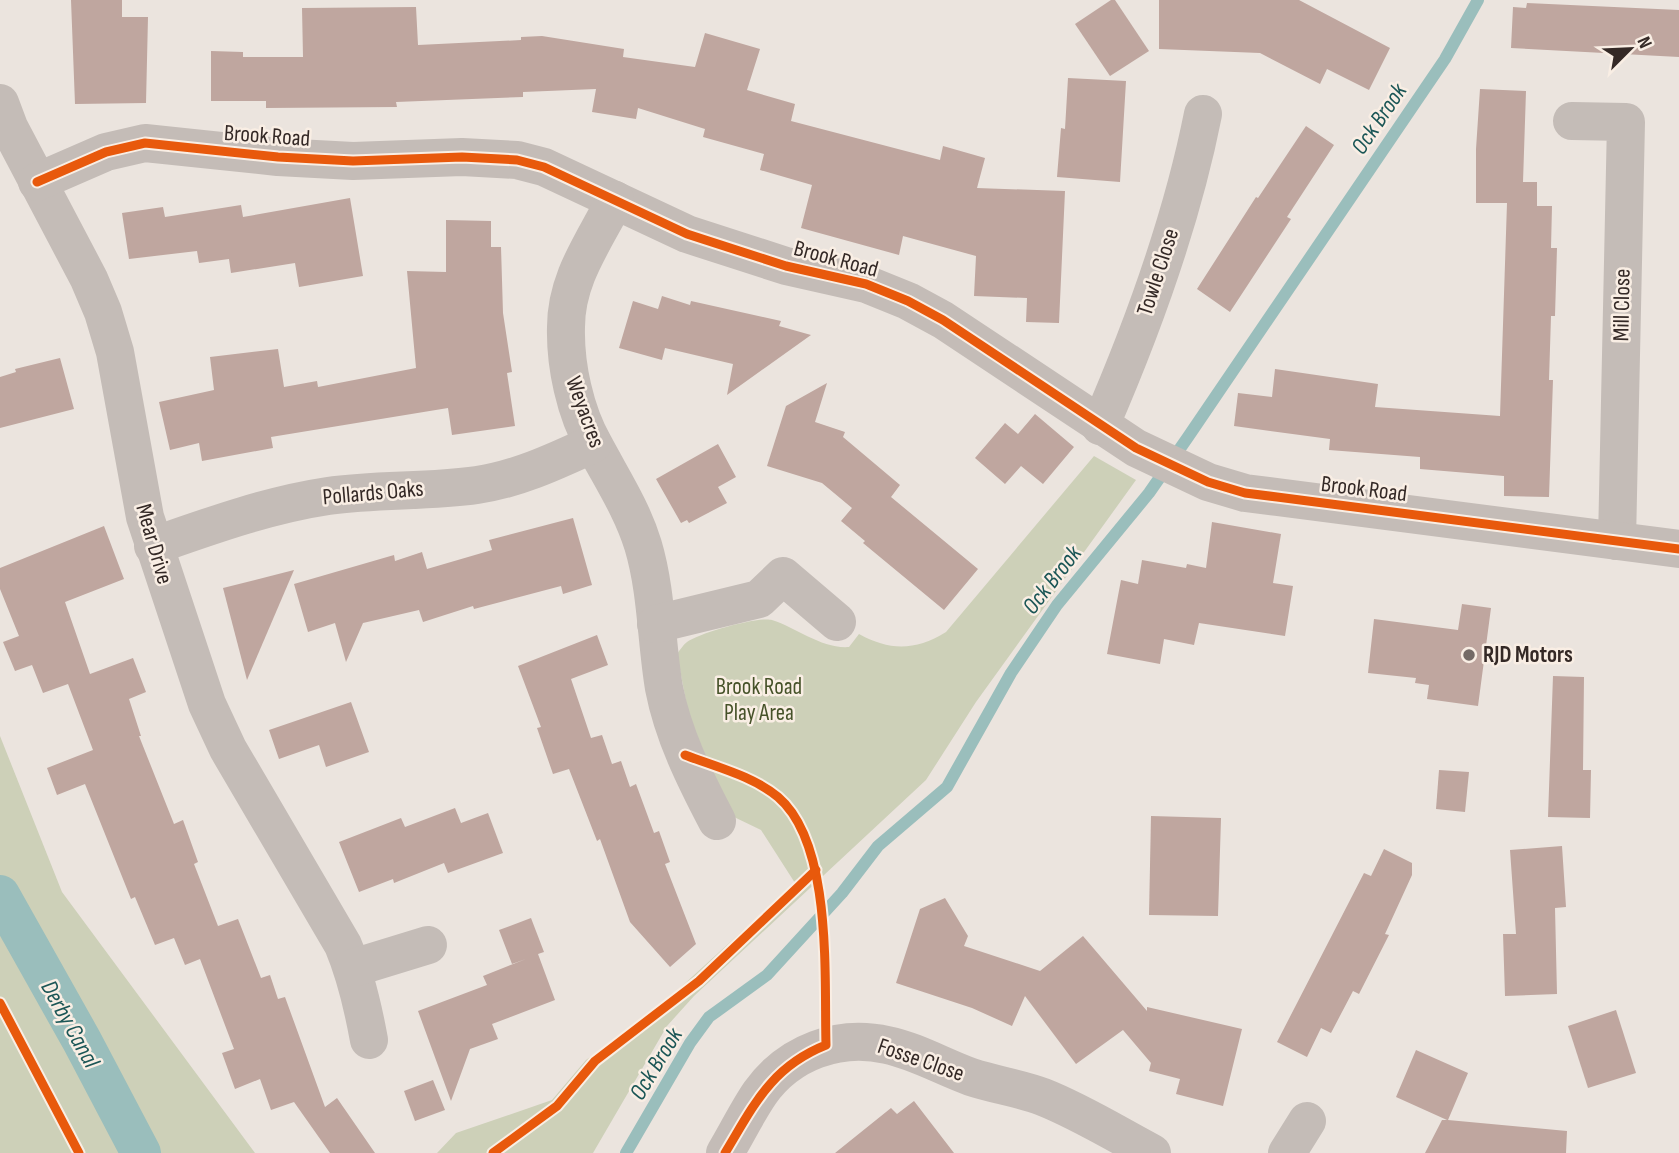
<svg xmlns="http://www.w3.org/2000/svg" width="1679" height="1153" viewBox="0 0 1679 1153" font-family="'Sofia Sans Condensed',sans-serif">
  <rect width="100%" height="100%" fill="#ebe4de"/>
  <g fill="#cdd0b8">
    <path d="M1094 456 1136 480 976 702 926 780 694 996 667 1026 593 1153H437L456 1133 552 1100 586 1060 670 997 795 883 761 830 734 817 722 795 689 717 677 654C680 650 683 645 687 642 699 633 759 616 772 620 797 628 822 649 849 647L859 634C890 651 915 651 946 632Z"/>
    <path d="M0 736 62 892 255 1153H0Z"/>
  </g>
  <g fill="none" stroke-linecap="round" stroke-linejoin="round">
    <path stroke="#9abebc" stroke-width="12" d="M626 1153 690 1043 709 1017 767 975 842 893 878 846 947 787 1011 673 1057 605 1149 493 1188 437 1445 59 1478 0"/>
    <path stroke="#9abebc" stroke-width="40" d="M0 895 82 1041 141 1153"/>
  </g>
  <g fill="#bfa69f">
    <path d="M71 0H122V17H148L146 103 75 104Z"/>
    <path d="M1111 0H1115L1149 51 1110 76 1075 24Z"/>
    <path d="M1159 0H1299L1390 48 1369 90 1327 69 1320 84 1260 53 1159 49Z"/>
    <path d="M1527 3 1679 10V57L1511 48 1513 7 1526 8Z"/>
    <path d="M416 7 418 45 521 40V37L542 36 624 49 623 57 695 67 705 33 760 49 747 90 795 104 791 121 940 160 943 146 985 158 977 188 1065 191 1059 323 1026 322 1027 298 974 296 976 256 903 236 899 255 801 228 812 185 760 170 764 154 703 137 705 129 638 108 636 119 592 112 596 89 523 92V97L396 102 397 107 266 108V101H211V51L243 52V57H303L302 8Z"/>
    <path d="M1068 78 1126 81 1120 182 1057 177 1061 128 1065 129Z"/>
    <path d="M1480 89 1526 91 1523 182H1537V206H1552L1551 248H1557L1555 316H1551L1549 380H1553L1549 497 1504 496V476L1420 469V457L1329 450 1330 439 1234 426 1238 393 1272 397 1275 369 1378 384 1375 407 1500 416 1507 203H1476V149Z"/>
    <path d="M1306 126 1334 145 1287 217 1291 219 1230 312 1197 289 1256 197 1258 198Z"/>
    <path d="M350 198 363 276 299 287 295 263 231 273 229 259 199 263 197 251 129 259 122 213 163 207 165 217 241 205 243 217Z"/>
    <path d="M446 220 491 221V247H501L503 313 512 372 507 373 515 426 452 435 448 408 271 437 273 448 202 461 199 443 170 450 159 402 214 390 210 357 278 349 284 387 317 381 318 387 416 368 407 271 446 272Z"/>
    <path d="M662 296 690 305 691 301 781 321 779 326 811 335 727 395 733 364 665 348 662 360 619 348 633 301 658 309Z"/>
    <path d="M60 358 74 409 0 428V377L16 372 15 369Z"/>
    <path d="M827 383 815 422 845 432 843 437 900 485 891 497 978 569 944 610 863 543 865 541 841 521 852 508 822 483 767 466 786 406Z"/>
    <path d="M1035 414 1074 447 1043 484 1021 466 1005 484 975 458 1005 423 1018 434Z"/>
    <path d="M718 444 736 477 718 487 727 503 689 523 687 520 681 523 656 479Z"/>
    <path d="M573 518 592 585 563 594 561 586 474 609 473 606 423 622 419 610 363 623 346 662 335 623 308 632 294 584 394 555 395 561 422 552 427 569 492 550 489 540Z"/>
    <path d="M1212 522 1281 534 1273 583 1293 586 1285 636 1199 623 1194 645 1164 639 1160 664 1107 654 1121 580 1138 584 1142 560 1186 568 1187 564 1206 568Z"/>
    <path d="M104 526 124 579 65 602 90 674 133 658 146 692 129 699 141 736H139L174 824 183 820 198 862 194 864 218 926 238 919 261 978 270 975 278 999 285 997 325 1107 337 1098 375 1153H330L294 1102 271 1110 260 1079 235 1089 222 1053 234 1049 200 959 185 965 174 938 155 945 135 897 131 899 85 784 57 795 47 768 93 750 68 684 43 693 32 665 15 671 3 642 19 636 0 589V568Z"/>
    <path d="M294 570 247 680 223 588Z"/>
    <path d="M1462 604 1491 608 1478 706 1427 699 1429 685 1415 683 1416 678 1368 673 1374 619 1458 630Z"/>
    <path d="M597 635 608 665 571 679 591 738 602 735 612 764 621 761 630 787 636 784 654 833 659 831 670 862 665 864 696 944 670 967 630 922 600 839 597 841 569 769 553 774 537 728 541 727 518 666Z"/>
    <path d="M1553 676 1584 677 1583 770H1591L1590 818 1548 817Z"/>
    <path d="M351 702 369 752 326 767 319 745 279 759 269 730Z"/>
    <path d="M1439 770 1469 772 1465 812 1436 809Z"/>
    <path d="M455 808 461 823 488 813 503 853 448 873 444 863 394 883 393 879 359 892 339 842 401 818 405 827Z"/>
    <path d="M1151 816 1221 818 1218 916 1149 915Z"/>
    <path d="M1562 846 1566 907 1555 908 1557 994 1505 996 1503 934H1516L1510 850Z"/>
    <path d="M1384 849 1412 863V875L1385 934 1389 935 1359 994 1353 991 1331 1033 1321 1028 1307 1057 1277 1042 1364 873 1371 876Z"/>
    <path d="M945 898 968 936 964 946 1040 971 1083 936 1147 1011V1007L1242 1029 1223 1106 1176 1094 1180 1079 1149 1071 1151 1063 1123 1030 1076 1064 1025 996 1012 1026 972 1008 896 983 920 909Z"/>
    <path d="M531 918 544 952 538 954 555 1000 492 1024 498 1039 470 1049 451 1101 418 1011 487 985 483 976 526 959 512 964 499 930Z"/>
    <path d="M1616 1010 1636 1073 1588 1088 1568 1026Z"/>
    <path d="M1416 1050 1468 1073 1448 1120 1567 1131 1566 1153H1425L1442 1120H1447L1396 1097Z"/>
    <path d="M433 1080 445 1110 415 1121 404 1091Z"/>
    <path d="M914 1101 954 1153H835L891 1108 897 1114Z"/>
  </g>
  <g fill="none" stroke-linecap="round" stroke-linejoin="round">
    <g stroke="#c4bcb7" stroke-width="38">
      <path d="M0 103 9 127 89 279 103 312 115 352 145 517 207 704 228 749 343 945C356 976 363 1007 369 1040"/>
      <path d="M1572 121 1626 122 1617 541"/>
      <path d="M37 182 106 152 145 143 278 157 353 161 462 157 517 160 544 167 687 234 786 266 866 284 908 301 943 320 1136 448 1208 482 1245 493 1277 497 1679 549"/>
      <path d="M615 200C594 242 566 278 566 327 565 365 575 412 594 445 612 479 632 509 643 545 657 592 656 641 664 688 673 735 695 779 717 821"/>
      <path d="M1100 426C1143 327 1182 220 1203 114"/>
      <path d="M153 546C210 526 268 505 328 496 377 489 428 492 477 485 518 479 556 461 593 444"/>
      <path d="M656 624 759 599 783 576 837 622"/>
      <path d="M353 968 428 945"/>
      <path d="M725 1153C737 1133 747 1112 760 1093 789 1052 839 1034 887 1045 916 1051 943 1067 971 1077 995 1085 1020 1088 1043 1097 1081 1112 1116 1134 1152 1153"/>
      <path d="M1287 1153 1307 1121"/>
    </g>
    <defs>
      <g id="cycleway">
        <path d="M37 182 106 152 145 143 278 157 353 161 462 157 517 160 544 167 687 234 786 266 866 284 908 301 943 320 1136 448 1208 482 1245 493 1277 497 1679 549"/>
        <path d="M685 755C716 767 753 776 778 797 833 844 824 978 826 1045 771 1067 754 1105 725 1153"/>
        <path d="M0 1003 79 1153"/>
        <path d="M493 1153 557 1106 595 1061 699 981 816 870"/>
      </g>
    </defs>
    <use href="#cycleway" stroke="#f9eee4" stroke-width="13"/>
    <use href="#cycleway" stroke="#e8590c" stroke-width="9"/>
  </g>
  <circle fill="#746a66" stroke="#f9eee4" stroke-width="2.5" cx="1469" cy="655" r="7"/>
  <g text-anchor="middle" dominant-baseline="central" stroke-width="5" stroke-linejoin="round" paint-order="stroke">
    <g font-size="23" fill="#342926" stroke="#f9eee4">
      <text transform="translate(267 136) rotate(4)">Brook Road</text>
      <text transform="translate(836 259) rotate(15)">Brook Road</text>
      <text transform="translate(1158 272) rotate(-72)">Towle Close</text>
      <text transform="translate(1622 305) rotate(-89)">Mill Close</text>
      <text transform="translate(585 412) rotate(70)">Weyacres</text>
      <text transform="translate(1364 489) rotate(7)">Brook Road</text>
      <text transform="translate(373 493) rotate(-5)">Pollards Oaks</text>
      <text transform="translate(154 544) rotate(74)">Mear Drive</text>
      <text transform="translate(921 1060) rotate(19)">Fosse Close</text>
    </g>
    <g font-size="23" font-weight="bold" fill="#342926" stroke="#f9eee4" text-anchor="start">
      <text x="1483" y="655">RJD Motors</text>
    </g>
    <g font-size="23" fill="#465229" stroke="#f9eee4">
      <text x="759" y="687">Brook Road<tspan x="759" dy="26">Play Area</tspan></text>
    </g>
    <g font-size="24" font-style="italic" fill="#1b5656" stroke="#f9eee4">
      <text transform="translate(1379 119) rotate(-56)">Ock Brook</text>
      <text transform="translate(1052 580) rotate(-52)">Ock Brook</text>
      <text transform="translate(70 1024) rotate(61)">Derby Canal</text>
      <text transform="translate(656 1064) rotate(-59)">Ock Brook</text>
    </g>
  </g>
  <g transform="translate(1630 49) rotate(66)" stroke="#f9eee4" stroke-width="5" paint-order="stroke">
  <path d="M0-5L12 26L0 18L-12 26Z" fill="#342926"/>
  <text y="-10" font-size="19" font-weight="bold" text-anchor="middle" fill="#342926">N</text>
  </g>
</svg>
